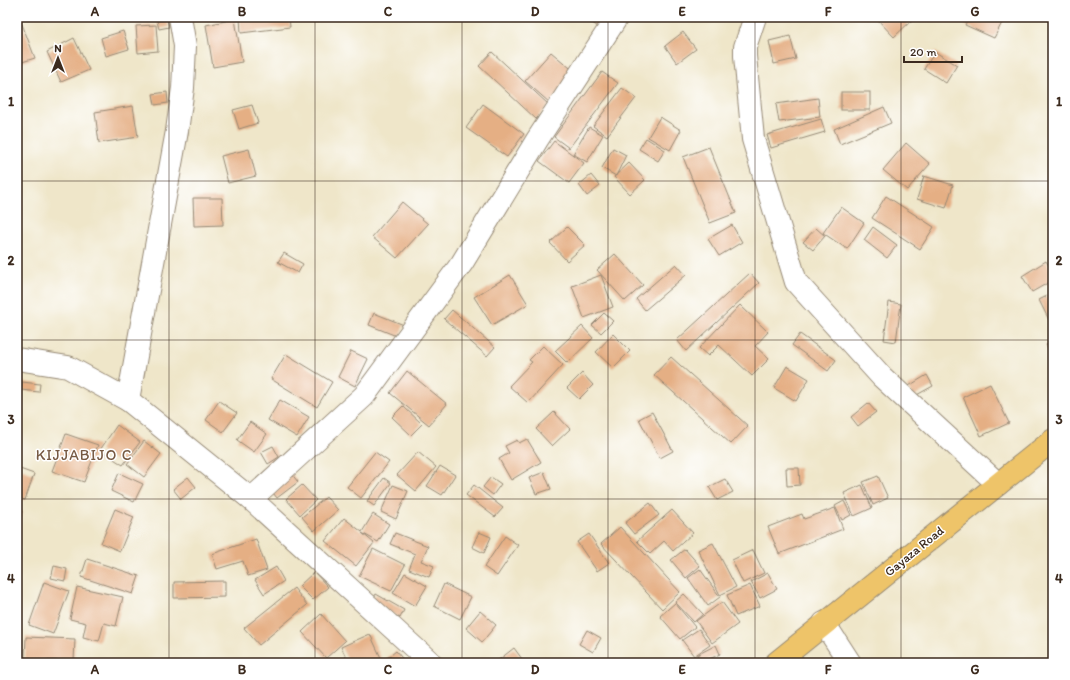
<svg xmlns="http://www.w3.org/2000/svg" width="1070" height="680" viewBox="0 0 1070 680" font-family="Itim,sans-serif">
  <rect width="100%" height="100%" fill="#fff"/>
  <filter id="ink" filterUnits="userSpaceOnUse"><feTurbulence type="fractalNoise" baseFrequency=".025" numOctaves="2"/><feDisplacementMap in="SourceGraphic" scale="8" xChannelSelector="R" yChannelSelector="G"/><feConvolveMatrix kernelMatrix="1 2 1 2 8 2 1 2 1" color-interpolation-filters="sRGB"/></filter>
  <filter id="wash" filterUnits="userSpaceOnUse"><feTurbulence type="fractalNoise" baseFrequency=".012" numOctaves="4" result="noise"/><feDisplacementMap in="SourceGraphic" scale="16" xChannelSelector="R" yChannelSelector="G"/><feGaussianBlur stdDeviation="0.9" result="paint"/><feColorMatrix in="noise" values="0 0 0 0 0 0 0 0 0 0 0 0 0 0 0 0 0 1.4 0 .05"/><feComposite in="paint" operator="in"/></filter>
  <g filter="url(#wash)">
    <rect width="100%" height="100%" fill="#efe6c9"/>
    <g id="blocks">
      <g fill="#e5af84">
        <path d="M253 17H289L290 27 241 33 240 18Z"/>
        <path d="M583 17H607L600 28Z"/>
        <path d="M879 17H909L912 20 894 37 877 19Z"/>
        <path d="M969 17H1005L994 38 965 25Z"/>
        <path d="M167 19 169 27 159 29 157 21Z"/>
        <path d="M235 19 242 62 213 67 206 25Z"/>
        <path d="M22 24 35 58 19 63 17 58V26Z"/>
        <path d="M156 25 158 51 138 53 136 26Z"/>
        <path d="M123 31 129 49 106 56 101 38Z"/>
        <path d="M683 32 696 49 677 63 665 46Z"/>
        <path d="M790 36 796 59 774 64 769 41Z"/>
        <path d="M74 38 89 70 61 82 47 52Z"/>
        <path d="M492 52 549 105 536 119 479 66Z"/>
        <path d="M551 52 576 73 550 103 525 81Z"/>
        <path d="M935 52 957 65 946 83 924 69Z"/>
        <path d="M602 72 618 83 569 148 554 137Z"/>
        <path d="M17 87 21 98 17 99Z"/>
        <path d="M622 88 636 98 607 136 593 126Z"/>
        <path d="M167 92 168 103 155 105 153 94Z"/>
        <rect x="841" y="92" width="29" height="18"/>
        <path d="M818 98 820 117 779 122 776 104Z"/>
        <path d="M483 104 524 134 507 157 466 128Z"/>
        <path d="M252 105 258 123 239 129 233 110Z"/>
        <path d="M133 106 138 137 99 143 95 112Z"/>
        <path d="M884 107 891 123 840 144 834 129Z"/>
        <path d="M660 117 681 130 670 150 648 137Z"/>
        <path d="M821 119 825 132 771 148 767 135Z"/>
        <path d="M589 127 603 135 587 162 573 154Z"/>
        <path d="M646 138 665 150 658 161 639 149Z"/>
        <path d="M554 141 584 163 569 183 539 161Z"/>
        <path d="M906 143 930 164 907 190 883 170Z"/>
        <path d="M709 147 736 213 710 223 683 157Z"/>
        <path d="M613 148 626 155 616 176 602 168Z"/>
        <path d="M249 149 256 176 228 183 221 156Z"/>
        <path d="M629 163 645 180 630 194 614 177Z"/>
        <path d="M591 175 600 186 587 196 579 185Z"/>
        <path d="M924 176 953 185 946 208 917 199Z"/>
        <path d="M886 196 934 227 920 249 872 218Z"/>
        <path d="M193 198H222L223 225 194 226Z"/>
        <path d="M402 202 428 224 397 258 372 237Z"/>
        <path d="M841 207 864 223 847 249 823 233Z"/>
        <path d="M732 225 742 242 719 256 708 239Z"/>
        <path d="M567 227 585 245 567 261 550 243Z"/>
        <path d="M873 227 897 245 887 258 864 240Z"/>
        <path d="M816 228 825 236 813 250 803 242Z"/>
        <path d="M284 253 303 264 298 273 278 262Z"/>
        <path d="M615 254 643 285 625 301 597 270Z"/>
        <path d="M1046 261 1053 273V280L1032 292 1022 276Z"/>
        <path d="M676 264 686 275 645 310 636 299Z"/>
        <path d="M750 273 759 283 686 351 677 340Z"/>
        <path d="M510 275 528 304 492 325 474 297Z"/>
        <path d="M601 275 613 307 584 318 572 286Z"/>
        <path d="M1053 293V328L1039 300Z"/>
        <path d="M889 302 901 304 896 342 884 340Z"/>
        <path d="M740 305 768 332 755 346 769 359 752 376 719 345 708 356 699 348Z"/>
        <path d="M452 310 495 347 487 356 444 319Z"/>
        <path d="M374 313 404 325 399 337 369 325Z"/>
        <path d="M604 313 613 321 601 333 592 325Z"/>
        <path d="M582 326 593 338 567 363 555 351Z"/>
        <path d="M613 334 630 351 613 368 596 352Z"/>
        <path d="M800 334 836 360 828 371 792 345Z"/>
        <path d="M1053 340V355L1046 345Z"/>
        <path d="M543 346 563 365 528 403 509 386 532 362 529 360Z"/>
        <path d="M351 351 368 359 355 386 338 377Z"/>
        <path d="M286 354 332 382 317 407 271 379Z"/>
        <path d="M671 357 748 426 731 444 654 375Z"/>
        <path d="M787 366 809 379 796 401 774 388Z"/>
        <path d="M407 371 447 404 429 425 390 393Z"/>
        <path d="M582 373 593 385 579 399 567 388Z"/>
        <path d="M927 375 933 386 913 397 907 387Z"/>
        <path d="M22 382 40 384 39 392 21 390Z"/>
        <path d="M990 384 1009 423 981 436 963 397Z"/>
        <path d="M280 400 309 417 297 437 268 420Z"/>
        <path d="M219 401 237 413 223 432 206 420Z"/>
        <path d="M868 403 876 412 858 426 851 417Z"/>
        <path d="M403 406 422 424 411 435 392 417Z"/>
        <path d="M554 412 570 429 552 446 536 429Z"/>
        <path d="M652 412 673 451 660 458 639 419Z"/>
        <path d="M250 422 267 434 254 452 237 440Z"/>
        <path d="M117 425 140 442 123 465 100 450Z"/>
        <path d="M66 434 98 445 84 482 52 471Z"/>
        <path d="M527 439 541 462 511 480 499 459 509 453 505 446 517 440 519 443Z"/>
        <path d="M144 441 161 454 144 477 127 464Z"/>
        <path d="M273 446 279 457 268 464 261 452Z"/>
        <path d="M375 452 389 462 361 498 347 487Z"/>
        <path d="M418 452 436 467 416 491 397 475Z"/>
        <path d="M440 466 455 475 442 495 427 486Z"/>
        <path d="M17 468 34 474 25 500 17 497Z"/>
        <path d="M786 468H799L800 485 787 486Z"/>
        <path d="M544 472 551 489 536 494 529 478Z"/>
        <path d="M119 473 143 484 134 502 111 491Z"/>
        <path d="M291 473 298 482 277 498 270 489Z"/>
        <path d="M878 476 888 498 873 505 863 482Z"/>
        <path d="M188 477 196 487 181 499 173 489Z"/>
        <path d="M491 477 501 484 493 495 483 487Z"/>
        <path d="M384 478 391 483 374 506 367 501Z"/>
        <path d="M725 479 733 492 717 500 709 487Z"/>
        <path d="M302 485 316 500 300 515 286 499Z"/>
        <path d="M393 485 408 491 396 519 381 512Z"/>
        <path d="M474 485 503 508 495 517 466 495Z"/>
        <path d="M862 485 872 508 854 516 844 493Z"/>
        <path d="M326 497 338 510 314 531 302 517Z"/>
        <path d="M844 501 851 515 842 520 835 506Z"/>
        <path d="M650 503 659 515 634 534 625 523Z"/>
        <path d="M835 508 843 529 779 554 768 527 802 514 804 519Z"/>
        <path d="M17 509 22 511 18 530H17Z"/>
        <path d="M115 509 134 517 120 551 101 543Z"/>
        <path d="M672 510 693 533 673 551 664 541 650 554 637 541Z"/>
        <path d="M373 514 389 524 378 542 362 533 374 543 356 566 325 541 344 518 362 532Z"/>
        <path d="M620 527 680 592 662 609 601 544Z"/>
        <path d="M479 532 491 537 484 553 472 547Z"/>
        <path d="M395 533 428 546 421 561 434 566 429 577 409 569 415 554 390 544Z"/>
        <path d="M589 534 609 563 597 571 577 542Z"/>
        <path d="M505 536 518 545 497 576 484 567Z"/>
        <path d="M256 539 267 570 248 576 243 561 217 569 212 554Z"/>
        <path d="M713 543 736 587 720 595 698 550Z"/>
        <path d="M373 549 405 565 391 591 359 576Z"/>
        <path d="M685 549 700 566 686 578 671 560Z"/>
        <path d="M753 550 764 573 743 583 732 560Z"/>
        <path d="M87 559 139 576 133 594 81 577Z"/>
        <path d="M54 566 67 569 65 581 51 578Z"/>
        <path d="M276 567 284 581 264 594 255 580Z"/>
        <path d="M700 569 720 597 708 606 688 578Z"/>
        <path d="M314 572 328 587 313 600 299 586Z"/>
        <path d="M405 573 427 586 415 606 393 593Z"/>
        <path d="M768 573 777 589 760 598 751 582Z"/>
        <path d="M225 581V597L174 598V582Z"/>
        <path d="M44 582 69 591 53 634 29 625Z"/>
        <path d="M444 584 471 597 460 619 434 606Z"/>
        <path d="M750 585 760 606 736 616 727 595Z"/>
        <path d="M77 587 123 597 116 626 104 623 99 641 83 637 86 623 70 619Z"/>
        <path d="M294 588 307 605 259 645 244 628Z"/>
        <path d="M376 594 404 610 400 618 371 602Z"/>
        <path d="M684 594 703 614 694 622 675 602Z"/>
        <path d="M722 602 738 624 712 643 696 621Z"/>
        <path d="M675 603 695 627 680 639 660 616Z"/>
        <path d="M480 611 496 625 482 642 466 628Z"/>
        <path d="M321 614 345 641 326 658 302 632Z"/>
        <path d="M699 629 710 645 694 656 682 640Z"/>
        <path d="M587 630 601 638 593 652 579 644Z"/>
        <path d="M370 634 382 660 376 663H349L341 647Z"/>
        <path d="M26 637 75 639 74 661 25 660Z"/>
        <path d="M716 645 720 654 701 663 697 655Z"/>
        <path d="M514 648 525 663H497L496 662Z"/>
        <path d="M396 651 406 663H381Z"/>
      </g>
    </g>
  </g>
  <g filter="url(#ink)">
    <use href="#blocks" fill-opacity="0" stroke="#958874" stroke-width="1"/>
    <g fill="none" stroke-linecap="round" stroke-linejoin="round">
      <defs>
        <g id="street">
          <path d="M180 17 185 46 183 88 177 131 128 400 251 499 431 663"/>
          <path d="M755 17 745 47V56L753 139 796 282 882 377 998 484"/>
          <path d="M17 359 68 367 128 400"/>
          <path d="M251 499 364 396 462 263 537 140 617 17"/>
          <path d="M824 623 850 663"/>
        </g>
        <path id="primary" d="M776 663 1053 440"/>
      </defs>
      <use href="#street" stroke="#958874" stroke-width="24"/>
      <use href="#primary" stroke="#958874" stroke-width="24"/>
      <use href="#street" stroke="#fff" stroke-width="22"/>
      <use href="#primary" stroke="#eec469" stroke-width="22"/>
    </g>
  </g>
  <path fill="none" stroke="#3b2a1e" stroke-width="1" stroke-opacity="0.55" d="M169 17V663M315 17V663M462 17V663M608 17V663M755 17V663M901 17V663M17 181H1053M17 340H1053M17 499H1053"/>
  <g text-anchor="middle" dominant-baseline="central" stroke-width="3" stroke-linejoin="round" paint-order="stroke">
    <g font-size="13" fill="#3b2a1e" stroke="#fff">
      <text transform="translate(914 551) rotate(-39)">Gayaza Road</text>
    </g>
    <g font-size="15" letter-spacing="1" fill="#765942" stroke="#fff">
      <text x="84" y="455">KIJJABIJO C</text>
    </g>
  </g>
  <rect width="1070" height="680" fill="none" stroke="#fff" stroke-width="44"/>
  <g transform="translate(58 58)" stroke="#ffffff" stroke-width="3" paint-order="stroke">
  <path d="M0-3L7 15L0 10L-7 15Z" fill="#3b2a1e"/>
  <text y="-6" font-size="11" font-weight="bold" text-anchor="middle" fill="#3b2a1e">N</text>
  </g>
  <path d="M904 56v6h58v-6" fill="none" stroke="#3b2a1e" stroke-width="2"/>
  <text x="910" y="56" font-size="12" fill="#3b2a1e" stroke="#ffffff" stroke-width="3" paint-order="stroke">20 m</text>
  <rect x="22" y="22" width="1026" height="636" fill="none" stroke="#3b2a1e" stroke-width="1.5"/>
  <g font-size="13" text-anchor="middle" font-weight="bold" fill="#3b2a1e">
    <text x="95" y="16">A</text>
    <text x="242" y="16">B</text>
    <text x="388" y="16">C</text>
    <text x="535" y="16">D</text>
    <text x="682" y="16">E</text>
    <text x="828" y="16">F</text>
    <text x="975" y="16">G</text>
    <text x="11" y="106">1</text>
    <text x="1059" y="106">1</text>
    <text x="11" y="265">2</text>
    <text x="1059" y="265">2</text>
    <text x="11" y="424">3</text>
    <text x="1059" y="424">3</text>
    <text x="11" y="583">4</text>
    <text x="1059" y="583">4</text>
    <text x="95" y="674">A</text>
    <text x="242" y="674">B</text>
    <text x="388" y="674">C</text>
    <text x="535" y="674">D</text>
    <text x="682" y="674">E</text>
    <text x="828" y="674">F</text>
    <text x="975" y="674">G</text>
  </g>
</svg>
